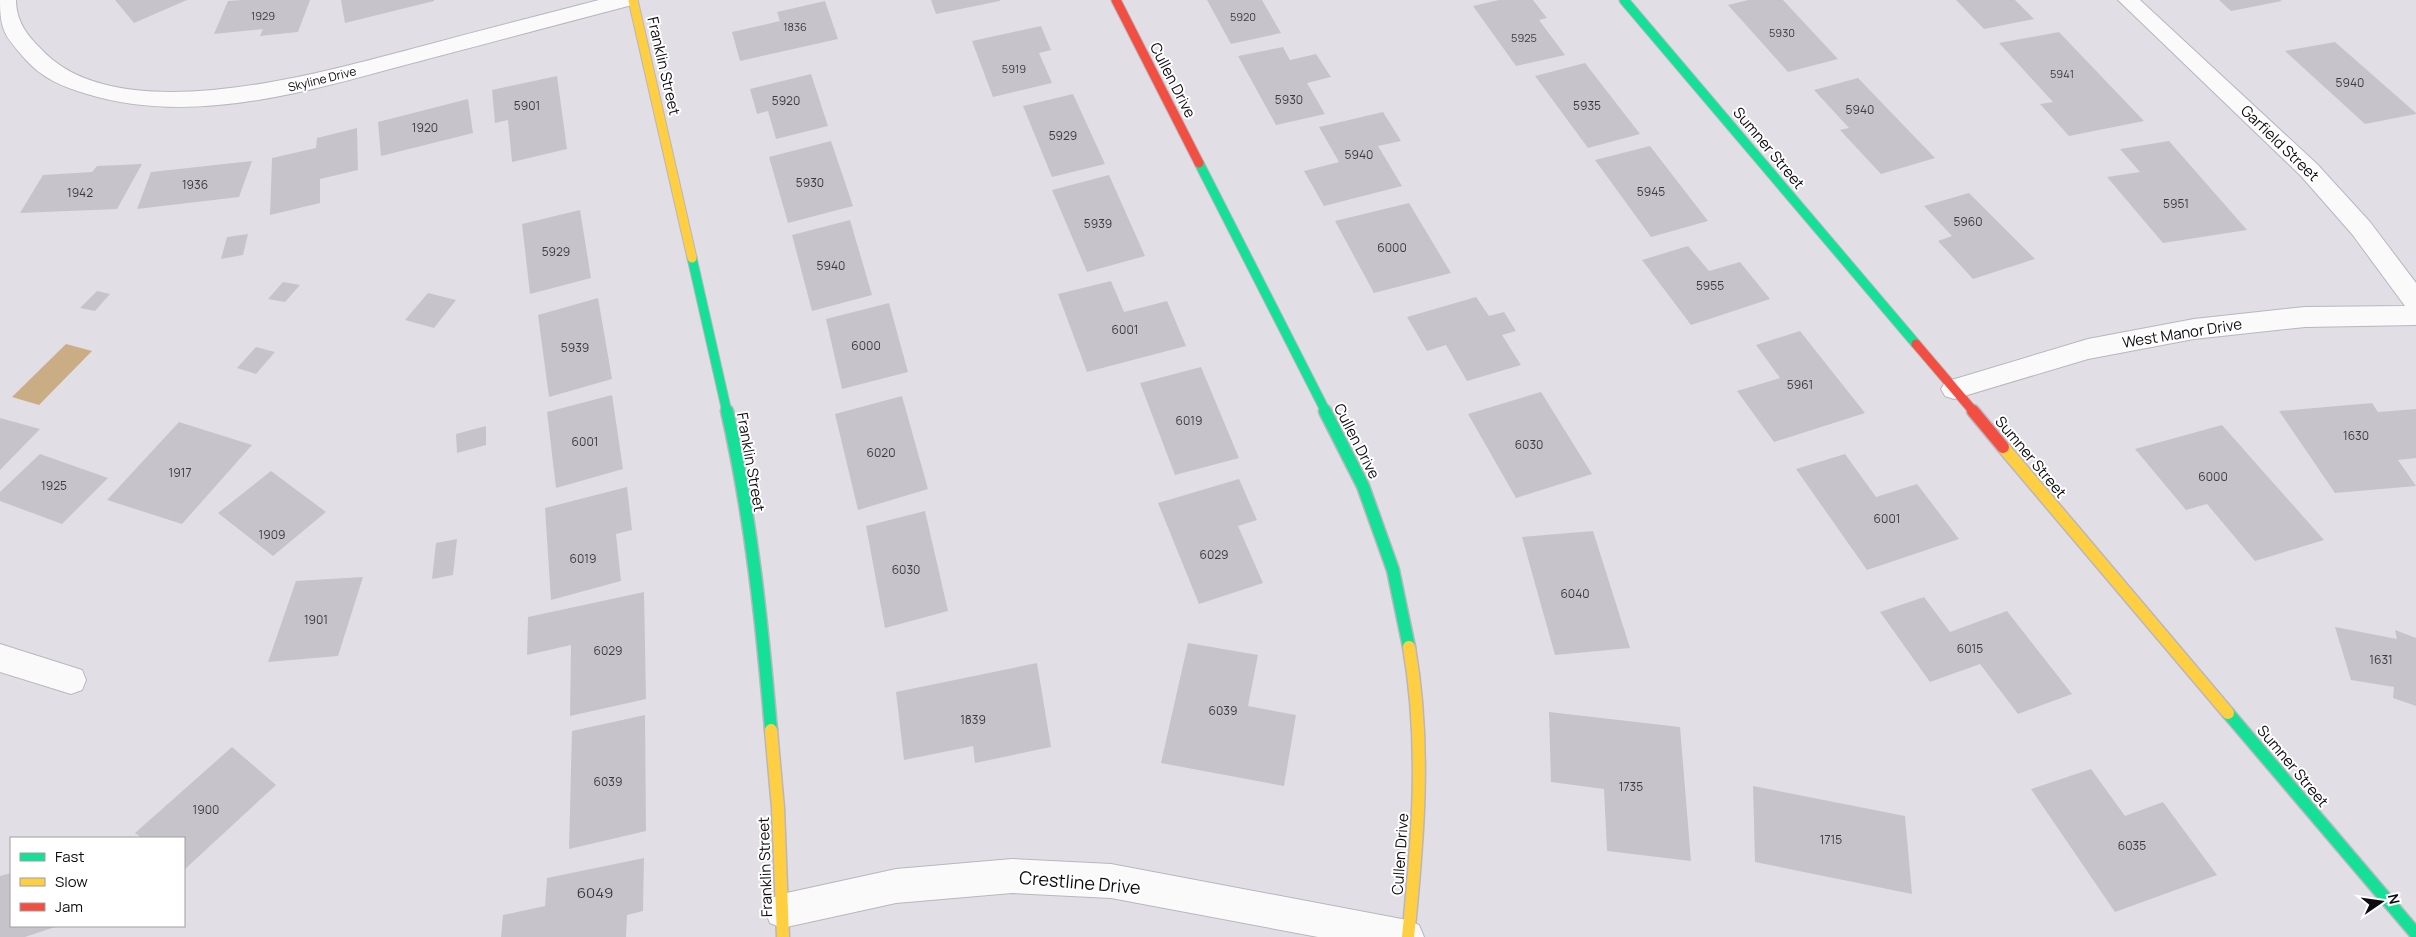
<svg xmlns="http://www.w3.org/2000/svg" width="2416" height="937" viewBox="0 0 2416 937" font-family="Manrope,sans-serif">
  <rect width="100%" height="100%" fill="#e2dee6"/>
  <path fill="#caad85" d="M66 344 92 351 39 405 12 397Z"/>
  <g fill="#c6c4ca">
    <path d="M115 0H187L134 23Z"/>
    <path d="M241 0H310L298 32 260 36 263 29 214 34 228 1Z"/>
    <path d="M341 0H434V1L345 23Z"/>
    <path d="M931 0H1000V1L936 14Z"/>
    <path d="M1207 0H1262L1281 33 1231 44Z"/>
    <path d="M1499 0H1533L1547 18 1539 20 1565 55 1516 66 1473 6Z"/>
    <path d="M1748 0H1783L1838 59 1788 72 1728 5Z"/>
    <path d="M1956 0H2015L2034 19 1984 29Z"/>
    <path d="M2219 0H2280L2282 1 2231 11Z"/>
    <path d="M825 1 838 39 740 61 732 32 780 21 777 12Z"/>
    <path d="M1041 26 1051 50 1039 53 1052 83 993 97 972 41Z"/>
    <path d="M2059 32 2144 121 2069 136 2040 104 2053 102 1999 43Z"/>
    <path d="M2335 42 2416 113V114L2365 124 2285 51Z"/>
    <path d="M1283 47 1290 60 1316 54 1331 77 1307 83 1325 114 1276 125 1238 56Z"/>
    <path d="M1585 63 1640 134 1588 148 1535 76Z"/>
    <path d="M811 74 828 126 776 139 768 111 757 114 750 89Z"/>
    <path d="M557 76 567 149 512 162 508 120 495 123 492 90Z"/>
    <path d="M1858 78 1935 158 1881 174 1840 130 1849 128 1814 90Z"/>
    <path d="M1073 94 1105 164 1052 177 1023 106Z"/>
    <path d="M468 99 473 133 381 156 378 122Z"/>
    <path d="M1383 112 1401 141 1378 146 1402 186 1324 206 1304 171 1339 162 1319 127Z"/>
    <path d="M357 128 358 170 320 179V203L270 215 272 158 316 148 317 138Z"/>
    <path d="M831 141 853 206 788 223 769 157Z"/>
    <path d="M2169 141 2247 230 2163 243 2107 177 2140 172 2120 149Z"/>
    <path d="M1650 146 1708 221 1651 237 1595 160Z"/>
    <path d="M252 161 239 197 137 209 151 172Z"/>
    <path d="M142 164 117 209 20 213 43 175 92 172 97 166Z"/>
    <path d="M1109 175 1145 256 1087 272 1052 190Z"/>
    <path d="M1969 193 2035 259 1973 279 1938 241 1952 236 1924 206Z"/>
    <path d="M1409 203 1451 273 1374 293 1335 221Z"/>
    <path d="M580 210 591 278 530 294 522 224Z"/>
    <path d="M850 220 872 295 812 311 792 235Z"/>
    <path d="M248 234 243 255 221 259 227 237Z"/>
    <path d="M1688 246 1709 271 1740 262 1770 299 1691 325 1642 260Z"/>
    <path d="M1111 281 1124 312 1167 301 1186 346 1087 372 1058 294Z"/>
    <path d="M283 282 300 285 285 302 268 299Z"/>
    <path d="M97 291 110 294 95 311 80 308Z"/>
    <path d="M428 293 456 300 434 328 405 320Z"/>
    <path d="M1476 297 1489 316 1504 312 1516 331 1502 335 1521 365 1467 381 1446 345 1427 351 1407 317Z"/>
    <path d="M598 298 612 379 549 397 538 315Z"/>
    <path d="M889 303 908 372 842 389 826 319Z"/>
    <path d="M1800 331 1865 413 1774 442 1737 391 1780 378 1756 345Z"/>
    <path d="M256 347 275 352 256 374 237 368Z"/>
    <path d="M1201 367 1239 458 1175 475 1140 383Z"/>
    <path d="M1541 392 1592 474 1516 498 1468 414Z"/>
    <path d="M612 395 623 469 556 488 547 412Z"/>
    <path d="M902 396 928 489 858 510 835 414Z"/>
    <path d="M2372 403 2378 412 2416 409V458L2398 460 2416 486 2335 493 2279 411Z"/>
    <path d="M0 418 40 429 0 470Z"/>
    <path d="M179 422 252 445 182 524 107 500Z"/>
    <path d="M2222 425 2324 540 2255 561 2207 504 2186 510 2135 449Z"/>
    <path d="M486 426V445L457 453 456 434Z"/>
    <path d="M40 454 108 478 62 524 0 501V492Z"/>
    <path d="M1845 454 1876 497 1917 484 1959 539 1867 570 1796 469Z"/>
    <path d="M271 471 326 512 273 556 218 513Z"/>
    <path d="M1239 479 1257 520 1238 526 1263 583 1199 604 1158 503Z"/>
    <path d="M627 487 632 530 616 534 621 581 551 600 545 508Z"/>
    <path d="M925 511 948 611 885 628 866 526Z"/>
    <path d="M1593 531 1630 648 1555 655 1522 537Z"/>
    <path d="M457 539 453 575 432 579 436 543Z"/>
    <path d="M363 577 338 656 268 662 296 581Z"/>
    <path d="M644 592 646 699 570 716 571 645 527 655 528 617Z"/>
    <path d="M1924 597 1950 632 2007 611 2072 694 2018 714 1980 664 1930 682 1880 612Z"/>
    <path d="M2335 627 2397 639 2395 630 2416 638V706L2393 698 2394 687 2351 680Z"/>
    <path d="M1188 643 1258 655 1248 706 1296 715 1284 786 1161 763Z"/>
    <path d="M1037 663 1051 747 975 763 973 746 904 760 896 692Z"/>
    <path d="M1549 712 1680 727 1691 861 1607 851 1604 789 1551 782Z"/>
    <path d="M645 715 646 831 569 849 572 731Z"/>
    <path d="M232 747 276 785 184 870V838H142L135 833Z"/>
    <path d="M2091 769 2125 816 2163 802 2217 875 2115 912 2031 789Z"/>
    <path d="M1753 786 1905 816 1912 894 1755 862Z"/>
    <path d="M644 858 643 911 627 915 626 937H501L503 915 545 906 547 878Z"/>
    <path d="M11 873V926H58L25 937H0V876Z"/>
  </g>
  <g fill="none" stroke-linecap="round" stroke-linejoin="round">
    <defs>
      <g id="street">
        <path d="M0 0H16C16 21 27 35 41 49 119 134 327 71 423 46 482 30 541 15 599 0H635L632 5C568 22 503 39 439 56 326 85 203 129 87 94 63 87 42 78 26 60 5 36 0 31 0 0Z"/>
        <path d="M2118 0H2140L2317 164 2370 222 2416 283V325L2305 327 2194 339 2088 359 1954 399 1945 396 1941 389 1945 382 2088 339 2194 319 2305 307 2405 306 2352 234 2301 176Z"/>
        <path d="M0 644 82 670 86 680 82 690 71 694 0 672Z"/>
        <path d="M1012 859 1111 864 1407 920 1419 925 1424 937H1318L1111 898 1012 893 896 903 782 928 770 923 765 911 770 899 782 894 896 869Z"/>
      </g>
      <g id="fast-far1">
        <path d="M1624 0 1916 344"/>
        <path d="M1199 163 1326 412"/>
        <path d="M692 258 727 412"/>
      </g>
      <g id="fast">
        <path d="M727 411C751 516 762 623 771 730"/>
        <path d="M1325 411 1363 486 1393 570 1409 647"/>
        <path d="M2228 713 2416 934"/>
      </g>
      <path id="slow-far1" d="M633 0 692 258"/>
      <g id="slow">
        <path d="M2003 447 2228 713"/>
        <path d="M771 730 778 808 783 937"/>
        <path d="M1408 937C1418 839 1426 744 1409 647"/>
      </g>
      <g id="jam-far1">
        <path d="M1116 0 1199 163"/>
        <path d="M1916 344 1974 412"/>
      </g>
      <path id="jam" d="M1973 411 2003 447"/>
    </defs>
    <use href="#street" stroke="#b9b6bd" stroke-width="2"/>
    <use href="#fast-far1" stroke="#b9b6bd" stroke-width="11"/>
    <use href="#fast" stroke="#b9b6bd" stroke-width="15"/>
    <use href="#slow-far1" stroke="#b9b6bd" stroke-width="11"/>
    <use href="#slow" stroke="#b9b6bd" stroke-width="15"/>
    <use href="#jam-far1" stroke="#b9b6bd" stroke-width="11"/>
    <use href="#jam" stroke="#b9b6bd" stroke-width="15"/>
    <use href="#street" fill="#fbfafb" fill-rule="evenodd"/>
    <use href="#fast-far1" stroke="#16e098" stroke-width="9"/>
    <use href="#fast" stroke="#16e098" stroke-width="12"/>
    <use href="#slow-far1" stroke="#ffcf43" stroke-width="9"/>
    <use href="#slow" stroke="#ffcf43" stroke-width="12"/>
    <use href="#jam-far1" stroke="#f24e42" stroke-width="9"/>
    <use href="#jam" stroke="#f24e42" stroke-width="12"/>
  </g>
  <g text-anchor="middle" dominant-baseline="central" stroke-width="4" stroke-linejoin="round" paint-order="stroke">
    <g font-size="11" fill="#3c3a3f">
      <text x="263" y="15">1929</text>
      <text x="1243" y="16">5920</text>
      <text x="795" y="26">1836</text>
      <text x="1782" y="32">5930</text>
      <text x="1524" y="37">5925</text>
      <text x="1014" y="68">5919</text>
      <text x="2062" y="73">5941</text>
    </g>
    <g font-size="12" fill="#0e0c11" stroke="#fff">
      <text transform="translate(322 79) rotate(-14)">Skyline Drive</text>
    </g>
    <g font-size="12" fill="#3c3a3f">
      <text x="2350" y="82">5940</text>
      <text x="1289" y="99">5930</text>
      <text x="786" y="100">5920</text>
      <text x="527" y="105">5901</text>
      <text x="1587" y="105">5935</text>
      <text x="1860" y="109">5940</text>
      <text x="425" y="127">1920</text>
      <text x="1063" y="135">5929</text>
      <text x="1359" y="154">5940</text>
      <text x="810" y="182">5930</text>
      <text x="195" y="184">1936</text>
      <text x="1651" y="191">5945</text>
      <text x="80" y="192">1942</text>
      <text x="2176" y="203">5951</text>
      <text x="1968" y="221">5960</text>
      <text x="1098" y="223">5939</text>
      <text x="1392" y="247">6000</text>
      <text x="556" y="251">5929</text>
      <text x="831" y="265">5940</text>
      <text x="1710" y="285">5955</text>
      <text x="1125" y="329">6001</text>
      <text x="866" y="345">6000</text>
      <text x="575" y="347">5939</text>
      <text x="1800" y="384">5961</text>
      <text x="1189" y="420">6019</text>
      <text x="2356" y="435">1630</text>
      <text x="585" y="441">6001</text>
      <text x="1529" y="444">6030</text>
      <text x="881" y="452">6020</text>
      <text x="180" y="472">1917</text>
      <text x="2213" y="476">6000</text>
      <text x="54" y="485">1925</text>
      <text x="1887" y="518">6001</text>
      <text x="272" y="534">1909</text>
      <text x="1214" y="554">6029</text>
      <text x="583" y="558">6019</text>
      <text x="906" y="569">6030</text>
      <text x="1575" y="593">6040</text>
      <text x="316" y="619">1901</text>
      <text x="1970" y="648">6015</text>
      <text x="608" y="650">6029</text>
      <text x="2381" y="659">1631</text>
      <text x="1223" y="710">6039</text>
      <text x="973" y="719">1839</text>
      <text x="608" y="781">6039</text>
      <text x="1631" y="786">1735</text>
      <text x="206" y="809">1900</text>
      <text x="1831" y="839">1715</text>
      <text x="2132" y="845">6035</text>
    </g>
    <g font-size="15" fill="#0e0c11" stroke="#fff">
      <text transform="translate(664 66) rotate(77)">Franklin Street</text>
      <text transform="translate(1173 80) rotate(63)">Cullen Drive</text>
      <text transform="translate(2280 143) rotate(44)">Garfield Street</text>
      <text transform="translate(1769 148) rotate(50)">Sumner Street</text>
      <text transform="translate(2182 333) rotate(-9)">West Manor Drive</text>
      <text transform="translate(1357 441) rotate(63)">Cullen Drive</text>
      <text transform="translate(2031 457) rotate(50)">Sumner Street</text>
      <text transform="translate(751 462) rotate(80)">Franklin Street</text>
      <text transform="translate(2293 766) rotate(50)">Sumner Street</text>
      <text transform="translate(1400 854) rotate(-86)">Cullen Drive</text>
      <text transform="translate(765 867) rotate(-92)">Franklin Street</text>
    </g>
    <g font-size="15" fill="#3c3a3f">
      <text x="595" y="892">6049</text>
    </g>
    <g font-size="18" fill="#0e0c11" stroke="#fff">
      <text transform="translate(1080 882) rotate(5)">Crestline Drive</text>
    </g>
  </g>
  <rect x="10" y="837" width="175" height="90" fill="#ffffff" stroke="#9f9ea0"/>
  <rect x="20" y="853" width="25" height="8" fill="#16e098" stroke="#9f9ea0"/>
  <text x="55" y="862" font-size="15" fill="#0e0c11">Fast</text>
  <rect x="20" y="878" width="25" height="8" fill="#ffcf43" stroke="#9f9ea0"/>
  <text x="55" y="887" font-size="15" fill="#0e0c11">Slow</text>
  <rect x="20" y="903" width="25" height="8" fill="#f24e42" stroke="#9f9ea0"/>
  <text x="55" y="912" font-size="15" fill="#0e0c11">Jam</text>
  <g transform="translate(2381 902) rotate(77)" stroke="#ffffff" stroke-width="4" paint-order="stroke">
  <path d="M0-4L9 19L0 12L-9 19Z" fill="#0e0c11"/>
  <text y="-8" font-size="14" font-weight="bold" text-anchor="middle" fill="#0e0c11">N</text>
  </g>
</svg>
